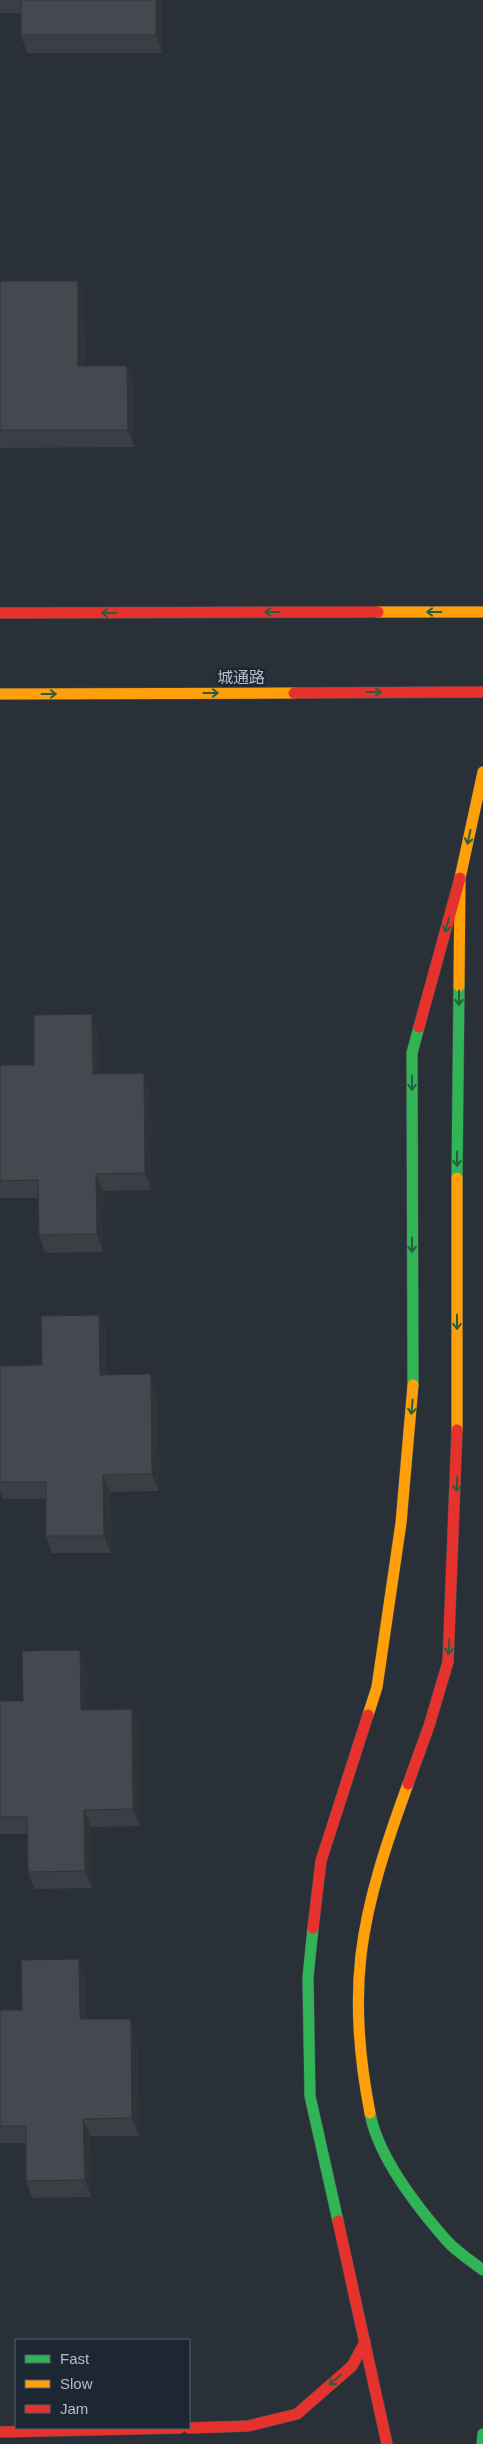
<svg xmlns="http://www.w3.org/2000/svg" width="483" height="2444" viewBox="0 0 483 2444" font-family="Arial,'Noto Sans SC',sans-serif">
  <rect width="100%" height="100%" fill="#2a3038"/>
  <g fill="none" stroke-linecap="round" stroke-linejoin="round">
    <defs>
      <g id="fast">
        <path d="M457 1178 459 986"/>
        <path d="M413 1385 412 1053 419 1027"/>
        <path d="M313 1928 308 1977 310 2096 338 2221"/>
        <path d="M370 2113C378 2157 418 2208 447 2241 457 2252 471 2261 483 2270"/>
        <path d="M482 2444 483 2434"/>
      </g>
      <g id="slow">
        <path d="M378 612H483"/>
        <path d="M0 694 294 693"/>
        <path d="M459 986 460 878 483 772"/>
        <path d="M457 1178V1430"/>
        <path d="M368 1715 377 1687 401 1523 413 1385"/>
        <path d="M370 2113C360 2062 355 2007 361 1955 368 1896 388 1839 408 1784"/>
      </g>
      <g id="jam">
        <path d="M0 613 378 612"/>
        <path d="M294 693 483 692"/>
        <path d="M419 1027 460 878"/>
        <path d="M408 1784 429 1726 448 1662 457 1430"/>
        <path d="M313 1928 321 1861 368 1715"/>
        <path d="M338 2221 387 2444"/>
        <path d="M189 2428 248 2426 297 2414 352 2366 365 2342"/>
        <path d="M0 2432 180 2428"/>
      </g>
    </defs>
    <use href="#fast" stroke="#484c53" stroke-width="12"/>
    <use href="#slow" stroke="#484c53" stroke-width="12"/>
    <use href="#jam" stroke="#484c53" stroke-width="12"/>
    <use href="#fast" stroke="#30b455" stroke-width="11"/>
    <use href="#slow" stroke="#ff9f0a" stroke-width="11"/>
    <use href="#jam" stroke="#e5322d" stroke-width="11"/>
  </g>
  <g fill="#3a3f45">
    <path d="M0 0H162V53H27L21 35V13H0Z"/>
    <path d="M0 281 84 298 85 366H127L134 384V447L0 448Z"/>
    <path d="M98 1031 99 1074 144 1073 150 1090 151 1190 103 1191V1252L45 1253 39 1235 38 1198H0V1065H34Z"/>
    <path d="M99 1315 106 1332V1375L157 1391 159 1491 110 1492 111 1553H52L46 1536V1499H3L0 1492V1366L42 1365Z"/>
    <path d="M80 1650 87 1667V1710L139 1727 140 1826 91 1827 92 1888 34 1889 28 1872 27 1834H0V1701H23Z"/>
    <path d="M86 1977V2019L137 2036 139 2136H90L91 2197 32 2198 26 2181V2143H0V2010H22Z"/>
  </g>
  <g fill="#303338">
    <path d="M156 0H162V53L156 35Z"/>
    <path d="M78 281 84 298 85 384 78 366Z"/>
    <path d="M127 366 134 384V447L128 430Z"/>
    <path d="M92 1014 98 1031 99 1091 93 1074Z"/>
    <path d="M144 1073 150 1090 151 1190 145 1173Z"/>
    <path d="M96 1174 103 1191V1252L97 1234Z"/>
    <path d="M99 1315 106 1332V1392L100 1375Z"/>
    <path d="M151 1374 157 1391 159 1491 152 1474Z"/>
    <path d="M103 1475 110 1492 111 1553 104 1536Z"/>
    <path d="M80 1650 87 1667 88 1727 81 1710Z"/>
    <path d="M132 1709 139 1727 140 1826 133 1809Z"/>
    <path d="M84 1810 91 1827 92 1888 85 1871Z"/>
    <path d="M79 1959 86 1977V2036L80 2019Z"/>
    <path d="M131 2019 137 2036 139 2136 132 2118Z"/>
    <path d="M83 2119 90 2136 91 2197 85 2180Z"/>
  </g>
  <g fill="#444950" stroke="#303338">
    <rect x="21" y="0" width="135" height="35"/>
    <path d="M0 281H78V366H127L128 430H0Z"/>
    <path d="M92 1014 93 1074 144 1073 145 1173 96 1174 97 1234 39 1235 38 1180 0 1181V1065H34V1015Z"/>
    <path d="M99 1315 100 1375 151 1374 152 1474 103 1475 104 1536H46V1482H0V1366L42 1365 41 1316Z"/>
    <path d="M80 1650 81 1710 132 1709 133 1809 84 1810 85 1871 28 1872 27 1817H0V1701H23L22 1651Z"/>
    <path d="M79 1959 80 2019H131L132 2118 83 2119 85 2180 26 2181V2126H0V2010H22L21 1960Z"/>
  </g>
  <defs><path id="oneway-shaft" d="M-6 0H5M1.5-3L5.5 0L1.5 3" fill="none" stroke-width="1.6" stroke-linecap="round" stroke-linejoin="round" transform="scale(1.25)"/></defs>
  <g stroke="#255f41">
    <use href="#oneway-shaft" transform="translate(272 612) rotate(180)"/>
    <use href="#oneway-shaft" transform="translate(434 612) rotate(180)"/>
    <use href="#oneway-shaft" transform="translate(109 613) rotate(180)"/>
    <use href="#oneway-shaft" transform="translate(374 692)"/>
    <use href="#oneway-shaft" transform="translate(211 693)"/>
    <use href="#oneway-shaft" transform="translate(49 694)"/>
    <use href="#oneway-shaft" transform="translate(469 837) rotate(102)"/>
    <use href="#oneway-shaft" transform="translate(447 925) rotate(105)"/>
    <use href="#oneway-shaft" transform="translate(459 998) rotate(91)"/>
    <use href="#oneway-shaft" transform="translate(412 1083) rotate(90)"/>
    <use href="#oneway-shaft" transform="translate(457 1159) rotate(90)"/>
    <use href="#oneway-shaft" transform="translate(412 1245) rotate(90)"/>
    <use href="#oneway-shaft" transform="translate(457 1322) rotate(90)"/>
    <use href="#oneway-shaft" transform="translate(412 1407) rotate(95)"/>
    <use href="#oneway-shaft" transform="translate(457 1484) rotate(92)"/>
    <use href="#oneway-shaft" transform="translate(449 1647) rotate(93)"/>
    <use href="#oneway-shaft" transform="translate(335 2380) rotate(139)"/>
  </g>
  <g text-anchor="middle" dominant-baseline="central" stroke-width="5" stroke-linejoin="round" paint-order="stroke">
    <g font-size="16" fill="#b4bcc9" stroke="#1d2633">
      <text x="241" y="677">城通路</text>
    </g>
  </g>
  <rect x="15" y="2339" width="175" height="90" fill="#1d2633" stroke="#59626f"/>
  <rect x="25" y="2355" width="25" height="8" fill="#30b455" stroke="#59626f"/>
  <text x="60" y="2364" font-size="15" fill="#b4bcc9">Fast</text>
  <rect x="25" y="2380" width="25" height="8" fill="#ff9f0a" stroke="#59626f"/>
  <text x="60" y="2389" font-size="15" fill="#b4bcc9">Slow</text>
  <rect x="25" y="2405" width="25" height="8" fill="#e5322d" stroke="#59626f"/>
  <text x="60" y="2414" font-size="15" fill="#b4bcc9">Jam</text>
</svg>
